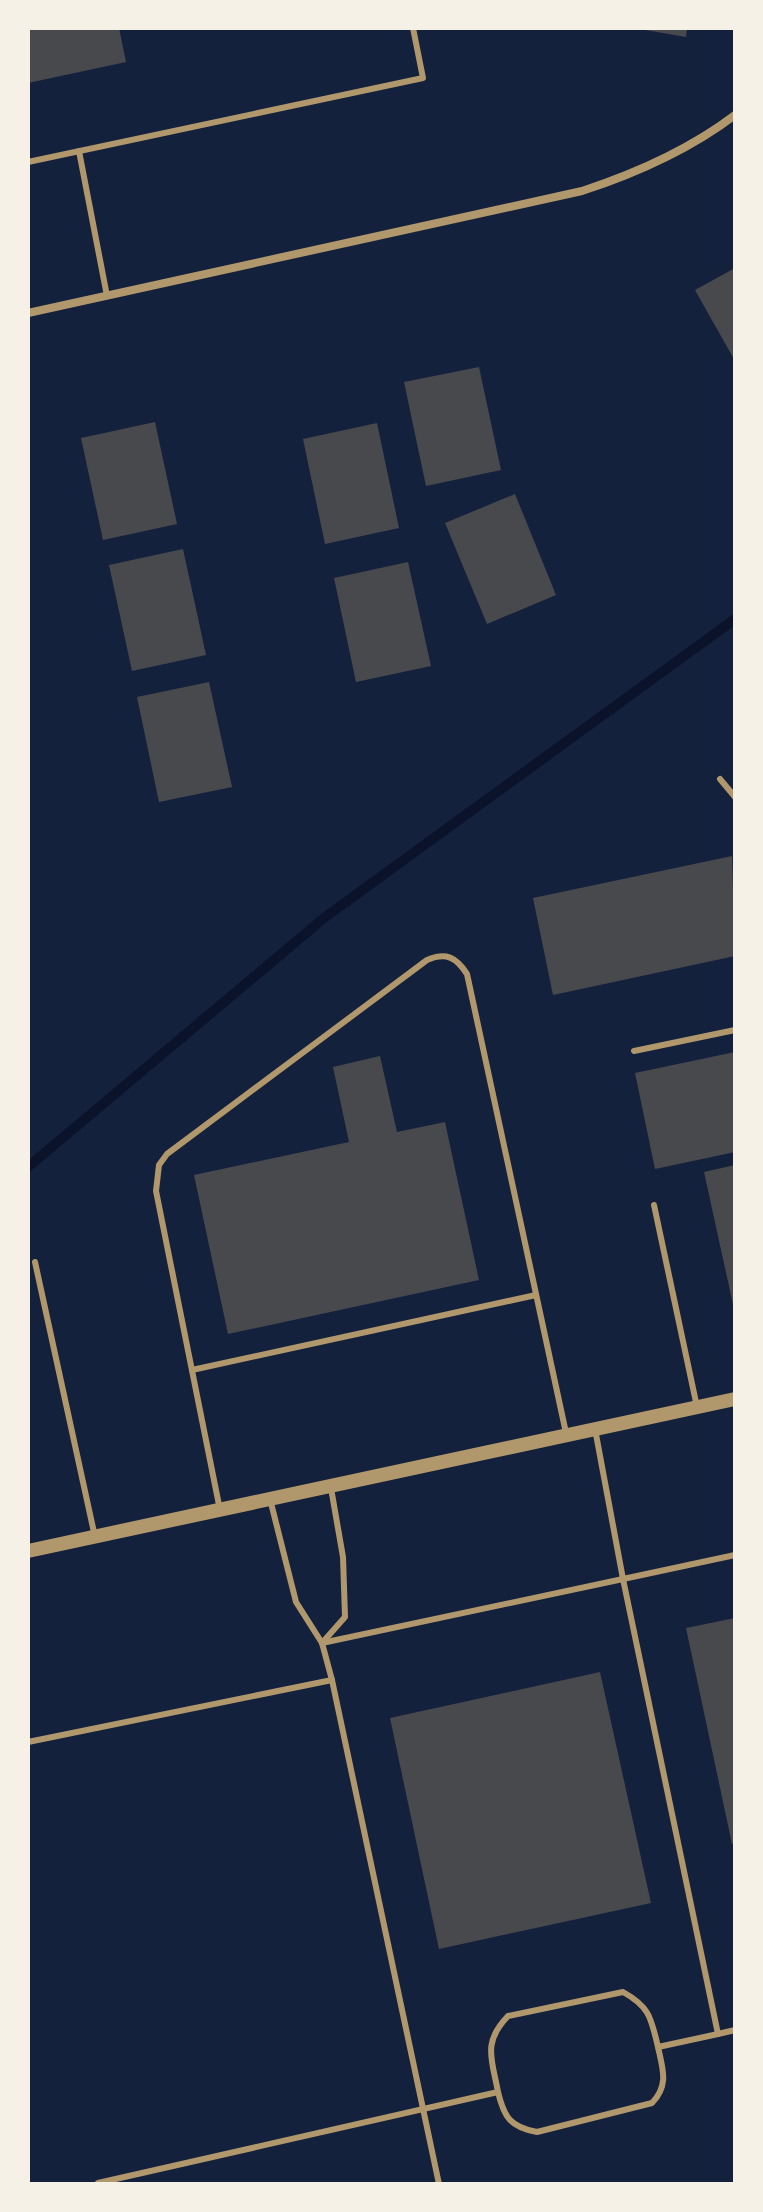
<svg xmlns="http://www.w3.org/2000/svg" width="763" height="2212" viewBox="0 0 763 2212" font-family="'DejaVu Sans',sans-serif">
  <rect width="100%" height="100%" fill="#14213d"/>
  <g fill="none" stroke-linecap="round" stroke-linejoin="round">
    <path stroke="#0b132b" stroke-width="10" d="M28 1167 324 918 735 619"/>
  </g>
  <g fill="#48494c">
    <path d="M28 28H119L126 62 28 83Z"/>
    <path d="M634 28H687L686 37Z"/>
    <path d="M735 268V361L695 290Z"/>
    <path d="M479 367 501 470 426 486 404 382Z"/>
    <path d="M155 422 177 524 103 540 81 438Z"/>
    <path d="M377 423 399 528 325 544 303 439Z"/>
    <path d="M515 494 556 595 487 624 445 523Z"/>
    <path d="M183 549 206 655 132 671 109 565Z"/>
    <path d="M408 562 431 666 356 682 334 578Z"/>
    <path d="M209 682 232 787 159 802 137 697Z"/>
    <path d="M732 856 735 956 553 995 533 898Z"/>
    <path d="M735 1052V1152L655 1169 635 1073Z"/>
    <path d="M380 1056 397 1132 445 1122 479 1280 228 1334 194 1175 349 1142 333 1067Z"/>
    <path d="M735 1165V1309H734L704 1172Z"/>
    <path d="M735 1618V1844H732L686 1628Z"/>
    <path d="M600 1672 651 1903 439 1949 390 1718Z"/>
  </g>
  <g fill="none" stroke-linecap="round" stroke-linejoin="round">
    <g stroke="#b1986c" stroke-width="6">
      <path d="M79 151 107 296"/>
      <path d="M28 162 423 78 413 28"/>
      <path d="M720 779 735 797"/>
      <path d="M634 1051 735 1030"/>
      <path d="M654 1205 697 1407"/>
      <path d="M35 1262 95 1537"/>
      <path d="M192 1370 536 1295"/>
      <path d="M595 1429 623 1579 735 1555"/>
      <path d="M270 1499 296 1602 322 1643 332 1680 439 2184"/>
      <path d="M220 1510 156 1191 159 1165 167 1154 427 960C446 952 456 957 467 974L566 1433"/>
      <path d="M322 1643 345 1617 343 1557 331 1488"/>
      <path d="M28 1742 332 1680"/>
      <path d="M718 2034 735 2030"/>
      <path d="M498 2092C504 2117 510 2127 537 2132L652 2103C669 2085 663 2070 658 2047"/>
      <path d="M98 2183 498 2092C492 2059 482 2043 508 2016L623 1992C650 2007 651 2018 658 2047L718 2034 623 1579 322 1643"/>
    </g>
    <path stroke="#b1986c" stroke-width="8" d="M28 313 582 191C637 173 689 150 735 115"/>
    <path stroke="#b1986c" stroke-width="14" d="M28 1551 735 1399"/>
  </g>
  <rect width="763" height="2212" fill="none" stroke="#f6f1e7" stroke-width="60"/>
</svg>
